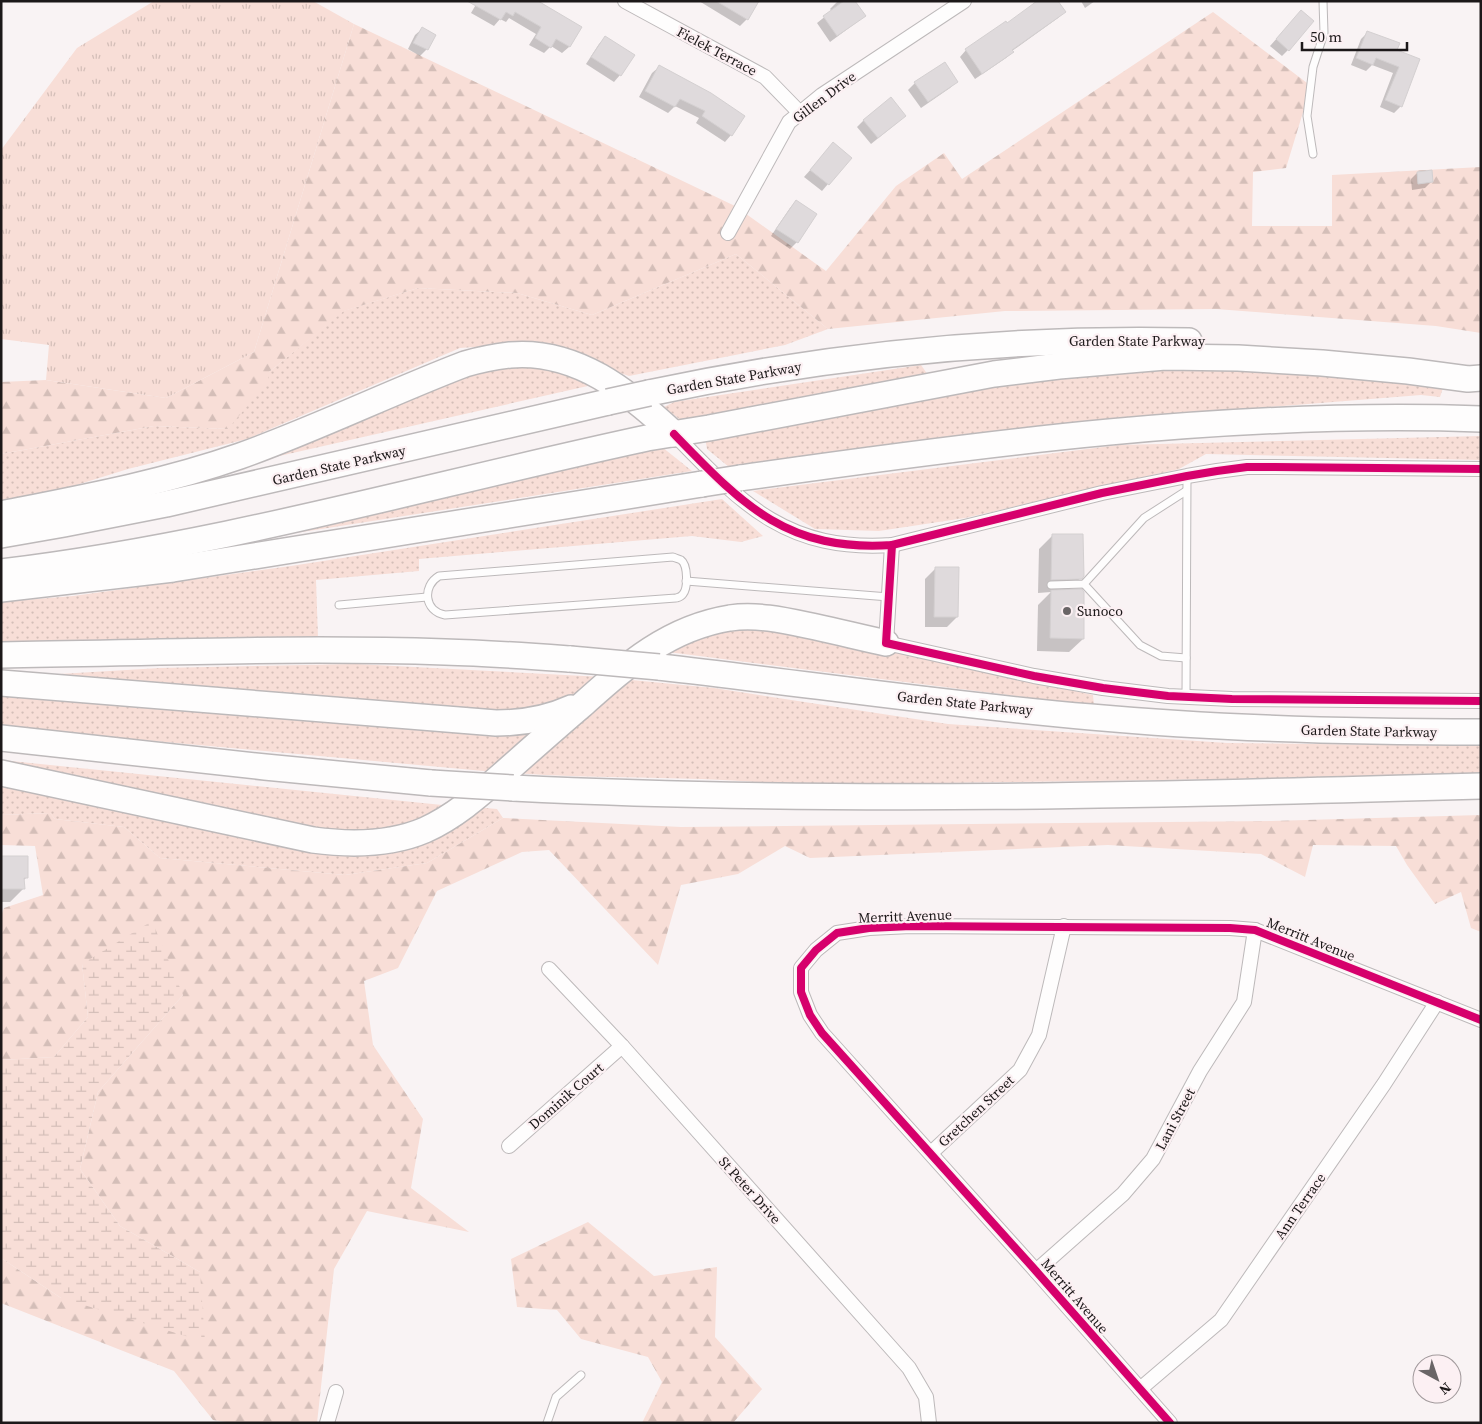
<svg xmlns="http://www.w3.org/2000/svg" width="1482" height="1424" viewBox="0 0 1482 1424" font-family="'Source Serif 4',serif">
  <defs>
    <pattern id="grass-dots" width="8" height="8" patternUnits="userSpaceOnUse" patternTransform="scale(1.25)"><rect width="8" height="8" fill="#f8ded7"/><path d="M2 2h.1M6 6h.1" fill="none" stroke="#d4beb8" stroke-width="1.8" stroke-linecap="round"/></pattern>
    <pattern id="forest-firs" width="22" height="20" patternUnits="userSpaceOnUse" patternTransform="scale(1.25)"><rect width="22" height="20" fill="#f8ded7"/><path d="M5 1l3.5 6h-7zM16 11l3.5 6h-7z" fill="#d4beb8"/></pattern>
    <pattern id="wetland-marsh" width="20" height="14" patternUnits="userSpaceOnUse" patternTransform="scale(1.25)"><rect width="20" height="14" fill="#f8ded7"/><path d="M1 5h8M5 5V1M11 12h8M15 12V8" fill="none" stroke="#d4beb8"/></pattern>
    <pattern id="park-tufts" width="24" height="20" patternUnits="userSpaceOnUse" patternTransform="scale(1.25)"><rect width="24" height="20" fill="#f8ded7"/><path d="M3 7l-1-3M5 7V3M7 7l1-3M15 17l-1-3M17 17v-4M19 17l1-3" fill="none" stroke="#d4beb8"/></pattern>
  </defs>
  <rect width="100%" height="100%" fill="#f9f3f4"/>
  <g fill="url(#grass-dots)">
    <path d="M736 254 828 329 785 345 629 376 533 343 460 348 247 439 128 469 25 501 1 504V454L154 426 228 429 269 372 343 311 418 288 517 293 592 315Z"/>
    <path d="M534 362 601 383 222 469 469 369Z"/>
    <path d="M921 365 928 375 683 422 664 407 674 402Z"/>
    <path d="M1137 369 1302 372 1443 388 1440 397 1421 395 1067 423 729 467 707 449 705 437 1025 374Z"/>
    <path d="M1481 436V460L1206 454 1179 469 965 518 879 531 815 529 753 491 1119 445Z"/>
    <path d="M662 447 692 471 225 544Z"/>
    <path d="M722 499 763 536 741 542 692 536 419 559V571L316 580 318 638 1 643V602L73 596 291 566Z"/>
    <path d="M735 625 782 628 924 657 1093 695 1094 706 660 651Z"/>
    <path d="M356 664 603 677 584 694 506 717 26 676 160 668Z"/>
    <path d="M621 679 714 688 948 724 1227 743 1481 746V774L1460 776 791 785C699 775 606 780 514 773Z"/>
    <path d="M1 695 133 701 527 735 495 772 1 727Z"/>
    <path d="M1 760 452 806 427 824 323 836 1 766Z"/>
    <path d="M1 785 372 847 474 807 497 809 503 818 427 863 345 875 160 858 124 827 55 819 50 813 1 815Z"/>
  </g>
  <g fill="url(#forest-firs)">
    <path d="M1213 12 1311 86 1286 168 1253 172 1252 226H1332V175L1481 167V333L1436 326 1216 309 1005 311 828 329 736 254 592 315 517 293 418 288 344 311 269 372 268 381 228 429 154 426 1 454V382L46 380 166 398 254 352 354 24 735 206 826 271 896 186 944 153 962 179Z"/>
    <path d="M50 813 55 819 124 827 160 858 345 875 427 863 503 818 681 827 1271 821 1481 815V932L1471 928 1461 892 1435 904 1407 865 1396 846 1313 845 1305 877 1261 854 1108 845 810 858 785 846 738 874 681 885 658 965 549 850 522 852 437 891 398 968 364 981 373 1045 423 1119 411 1188 469 1232 367 1211 334 1269 317 1423H233L213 1420 174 1371 1 1303V1258L61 1298 200 1272 120 1226 80 1169 98 1092 183 995 82 964 88 1017 54 1057 1 1060V916L4 908 43 895 35 846 1 845V815Z"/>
    <path d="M588 1222 654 1276 717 1267 715 1337 762 1389 733 1423H642L662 1382 648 1357 581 1339 557 1310 517 1307 511 1259Z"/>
  </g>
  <path fill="url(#wetland-marsh)" d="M152 921 183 995 98 1092 80 1169 120 1226 200 1272 205 1342 61 1298 1 1258V1060L54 1057 88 1017 82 964Z"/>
  <path fill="url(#park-tufts)" d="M154 1H313L354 24 254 352 166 398 46 380 49 345 1 339V150L77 48Z"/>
  <g fill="#0003">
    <path d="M478 1 580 28 569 47 562 53 551 46 544 53 529 45 536 34 509 18 506 22 500 19 494 26 471 13Z"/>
    <path d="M699 1H756L747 19 740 26Z"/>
    <path d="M838 1H854L864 16 857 22 830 42 817 23 832 11 830 9Z"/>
    <path d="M1081 1H1095L1085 8Z"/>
    <path d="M1064 12 1058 18 1012 51 1013 52 1006 58 975 79 960 57 966 50 1007 24Z"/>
    <path d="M1295 18 1288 50 1282 56 1270 46Z"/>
    <path d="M422 29 434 35 427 49 420 56 408 49 415 35Z"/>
    <path d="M1368 32 1396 51 1419 60 1401 106 1394 113 1380 107 1393 73 1372 65 1366 71 1351 65 1361 39Z"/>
    <path d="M605 38 620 75 614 82 586 64 599 44Z"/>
    <path d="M944 63 957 81 950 88 921 108 908 90 915 83Z"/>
    <path d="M659 67 731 135 725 142 696 123 699 118 675 106 668 113 639 97 652 73Z"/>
    <path d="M863 121 898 122 871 144 857 127Z"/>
    <path d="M827 151 850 158 822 191 804 177Z"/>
    <path d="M1417 173 1432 181 1425 188 1412 190 1411 179Z"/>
    <path d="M796 201 815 214 797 242 790 249 771 236 790 208Z"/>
    <path d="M1053 535 1082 576 1068 591 1083 639 1069 652 1037 651 1038 605 1051 592 1038 593 1039 549Z"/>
    <path d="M935 569 957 617 947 627H925V579Z"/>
    <path d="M1 858 27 877 23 881 24 888 10 902H1Z"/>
  </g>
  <g fill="#dfdadc" stroke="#d4d0d1">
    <path d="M467 1H538L582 27 570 47 556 39 551 48 535 38 541 27 515 12 513 16 506 12 501 20Z"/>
    <path d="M716 1H759L748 20Z"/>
    <path d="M844 1H855L866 16 837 36 823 16Z"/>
    <path d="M1037 1H1058L1066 12 1012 50 1014 52 982 74 965 49 1006 21 1007 23Z"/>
    <path d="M1301 10 1314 21 1289 51 1276 39Z"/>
    <path d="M422 27 436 35 428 50 413 43Z"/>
    <path d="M1367 31 1400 43 1397 50 1420 59 1402 107 1385 100 1399 67 1376 58 1373 65 1356 58Z"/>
    <path d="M605 36 635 55 621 76 591 57Z"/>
    <path d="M945 62 958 82 928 102 914 82Z"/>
    <path d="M659 65 711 93 745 116 732 136 702 116 705 111 680 99 675 107 645 91Z"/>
    <path d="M891 97 906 116 878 138 863 120Z"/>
    <path d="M833 142 852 158 829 185 810 170Z"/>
    <path d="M1432 170 1433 182 1418 184 1417 172Z"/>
    <path d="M796 200 817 214 798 243 776 229Z"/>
    <path d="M1052 534H1083L1084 576 1082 579 1051 580Z"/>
    <path d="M935 567H959L958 617H934Z"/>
    <path d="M1082 589 1084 592V639L1050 638 1051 590Z"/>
    <path d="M1 856H28V878H24L25 889H1Z"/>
  </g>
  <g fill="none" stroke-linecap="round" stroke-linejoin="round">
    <defs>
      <g id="lane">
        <path d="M1313 154 1307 116 1313 67 1324 33 1323 1"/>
        <path d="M673 557C675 558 679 559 681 560 688 565 688 588 683 594 681 597 680 597 676 598L445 615C424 611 422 586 439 576Z"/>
        <path d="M686 581 889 597"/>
        <path d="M1084 584 1140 645 1161 656 1186 658"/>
        <path d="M1051 585 1084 584 1144 518 1186 491"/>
        <path d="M339 605 427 597"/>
        <path d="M1186 697 1187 476"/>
        <path d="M547 1423 556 1397 581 1375"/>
      </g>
      <g id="street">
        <path d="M625 1 765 77 800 113"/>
        <path d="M728 233 789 122 822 95 964 1"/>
        <path d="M674 434C742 504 786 552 892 545L1102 493 1187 476 1217 471 1247 467H1275L1481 469"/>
        <path d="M892 545 886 643 1034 676 1103 688 1168 696 1232 699 1481 701"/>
        <path d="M549 969 622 1046 909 1368 926 1397 929 1423"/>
        <path d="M509 1146 622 1046"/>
        <path d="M931 1153 1020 1070 1039 1035 1064 926"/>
        <path d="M1036 1271 1123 1194 1153 1159 1200 1071 1244 1002 1255 930"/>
        <path d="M1140 1389 1221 1320 1384 1084 1437 1002"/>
        <path d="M327 1423 336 1392"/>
        <path d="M1170 1423 1036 1271 822 1033 810 1015 801 992V968L816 950 837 933 869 928 911 926 1230 928 1255 930 1481 1020"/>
      </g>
      <g id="highway">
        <path d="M649 393C827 355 1008 337 1189 341"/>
        <path d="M740 478C985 443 1233 410 1481 419"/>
        <path d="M1 514C82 498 163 483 240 456 316 429 389 393 465 364 479 360 494 357 510 355 576 349 629 392 674 434"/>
        <path d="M1 535 64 524 166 504 608 402"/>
        <path d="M1 572C220 546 432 484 647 438L709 428 994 374 1059 366 1165 357 1238 358 1322 363 1408 371 1468 379 1481 378"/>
        <path d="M1 589 173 569 702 484"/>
        <path d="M1 655C149 653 297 647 445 652 487 653 528 656 570 659"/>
        <path d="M659 667C803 683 947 705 1091 717 1221 729 1351 732 1481 732"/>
        <path d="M1 683 496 723C522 723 547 719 571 708"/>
        <path d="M1 738 265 767 431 783"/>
        <path d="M1 773 313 840C350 845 390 845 425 830 454 817 478 796 502 775 528 752 555 728 582 705 627 665 668 628 730 618 759 614 787 621 816 627 839 632 863 638 886 643"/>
        <path d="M513 788C835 804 1158 795 1481 786"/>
      </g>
    </defs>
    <use href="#lane" stroke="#bdb9ba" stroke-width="9"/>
    <use href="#street" stroke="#bdb9ba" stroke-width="16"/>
    <use href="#highway" stroke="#bdb9ba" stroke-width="28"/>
    <use href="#lane" stroke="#fefdfd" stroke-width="7"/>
    <use href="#street" stroke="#fefdfd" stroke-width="14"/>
    <use href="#highway" stroke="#fefdfd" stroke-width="25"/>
    <defs>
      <g id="highway-bridge">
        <path d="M608 402 649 393"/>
        <path d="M702 484 740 478"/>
        <path d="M570 659 659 667"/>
        <path d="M431 783 513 788"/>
      </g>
    </defs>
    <use href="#highway-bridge" stroke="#bdb9ba" stroke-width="28" stroke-linecap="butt"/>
    <use href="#highway-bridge" stroke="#fefdfd" stroke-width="25"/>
    <defs>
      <g id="cycleway">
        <path d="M674 434C742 504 786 552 892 545L1102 493 1187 476 1217 471 1247 467H1275L1481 469"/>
        <path d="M892 545 886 643 1034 676 1103 688 1168 696 1232 699 1481 701"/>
        <path d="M1170 1423 1036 1271 822 1033 810 1015 801 992V968L816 950 837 933 869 928 911 926 1230 928 1255 930 1481 1020"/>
      </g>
    </defs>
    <use href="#cycleway" stroke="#fcf0f3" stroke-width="11"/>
    <use href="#cycleway" stroke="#d6006c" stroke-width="8"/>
  </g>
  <circle fill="#696566" stroke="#fcf0f3" stroke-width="2" cx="1067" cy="611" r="5"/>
  <g text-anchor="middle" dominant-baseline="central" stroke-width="4.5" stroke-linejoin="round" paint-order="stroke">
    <g font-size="14" fill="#1c1819" stroke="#fcf0f3">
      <text transform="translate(717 51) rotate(28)">Fielek Terrace</text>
      <text transform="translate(824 97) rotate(-37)">Gillen Drive</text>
      <text x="1137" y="341">Garden State Parkway</text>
      <text transform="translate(734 378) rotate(-10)">Garden State Parkway</text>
      <text transform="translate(339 465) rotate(-13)">Garden State Parkway</text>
      <text transform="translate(965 703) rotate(6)">Garden State Parkway</text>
      <text transform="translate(1369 731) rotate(1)">Garden State Parkway</text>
      <text transform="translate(905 916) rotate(-2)">Merritt Avenue</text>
      <text transform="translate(1311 939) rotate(22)">Merritt Avenue</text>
      <text transform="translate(566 1096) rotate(-41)">Dominik Court</text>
      <text transform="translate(976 1111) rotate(-43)">Gretchen Street</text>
      <text transform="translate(1175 1119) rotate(-62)">Lani Street</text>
      <text transform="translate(750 1190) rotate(48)">St Peter Drive</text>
      <text transform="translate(1300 1206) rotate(-55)">Ann Terrace</text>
      <text transform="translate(1075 1296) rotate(49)">Merritt Avenue</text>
    </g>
    <g font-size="14" fill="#1c1819" stroke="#fcf0f3" text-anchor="start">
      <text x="1077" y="611">Sunoco</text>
    </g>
  </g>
  <rect width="1482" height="1424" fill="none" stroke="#1c1819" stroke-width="5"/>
  <g transform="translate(1437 1379) rotate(140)"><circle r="24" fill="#fcf0f3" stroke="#a29a9c"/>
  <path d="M0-4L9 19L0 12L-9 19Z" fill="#696566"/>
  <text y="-8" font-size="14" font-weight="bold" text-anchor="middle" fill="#1c1819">N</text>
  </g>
  <path d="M1302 42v8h105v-8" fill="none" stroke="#1c1819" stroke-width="2.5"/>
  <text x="1310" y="42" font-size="15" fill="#1c1819" stroke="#fcf0f3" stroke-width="4" paint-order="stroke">50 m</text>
</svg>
